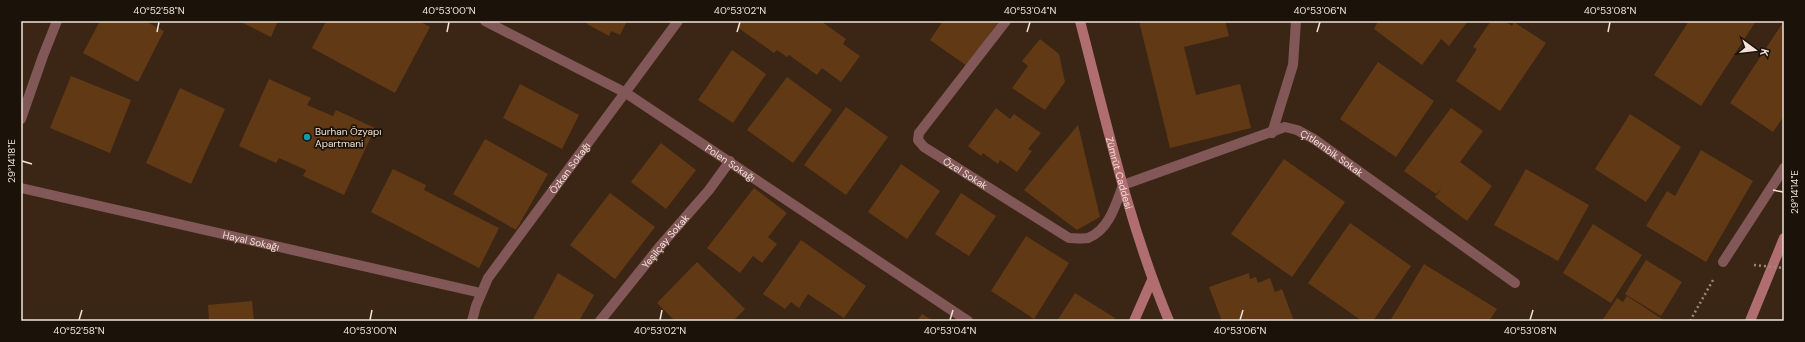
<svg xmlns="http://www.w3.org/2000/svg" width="1805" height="342" viewBox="0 0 1805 342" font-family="'DM Sans',sans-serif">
  <rect width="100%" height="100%" fill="#3b2615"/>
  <g fill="#613914">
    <path d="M100 21H145L164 31 138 82 83 53Z"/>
    <path d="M239 21H278L271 37Z"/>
    <path d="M326 21H419L430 27 395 93 312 48Z"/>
    <path d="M588 21H627L620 35 611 31 609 36 587 24Z"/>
    <path d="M741 21H821L846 39 843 44 860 56 841 82 822 68 817 75 789 55 787 57 777 50 774 53 737 27Z"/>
    <path d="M943 21H999L967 66 930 40Z"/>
    <path d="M1139 21H1225L1229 36 1184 47 1196 95 1240 84 1251 128 1170 148Z"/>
    <path d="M1378 21H1468L1449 46 1441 39 1422 65 1374 29Z"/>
    <path d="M1491 21H1505L1512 26 1514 22 1546 43 1500 111 1456 81 1477 49 1473 47Z"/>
    <path d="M1689 21H1756L1701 106 1654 75Z"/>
    <path d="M1784 21V116L1773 132 1730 103Z"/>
    <path d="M1040 39 1059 54 1065 82 1045 110 1012 88 1028 66 1022 61Z"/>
    <path d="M732 50 766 74 733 123 698 100Z"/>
    <path d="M1378 62 1434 101 1396 157 1340 119Z"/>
    <path d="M71 76 131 100 110 153 50 128Z"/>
    <path d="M787 77 832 110 793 163 747 130Z"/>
    <path d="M269 79 311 98 307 105 333 116 336 110 375 128 344 195 303 176 306 170 279 158 276 163 239 146Z"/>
    <path d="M520 84 579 115 562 149 503 118Z"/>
    <path d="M180 88 225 109 191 184 146 163Z"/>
    <path d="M846 107 888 137 846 195 804 165Z"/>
    <path d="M996 108 1010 119 1014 114 1041 133 1028 149 1032 151 1017 172 1000 160 998 164 983 153 981 156 968 146Z"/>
    <path d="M1451 108 1483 131 1460 162 1492 186 1467 221 1435 197 1442 188 1436 194 1404 171Z"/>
    <path d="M1630 114 1681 147 1646 202 1595 169Z"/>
    <path d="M1078 125 1100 217 1077 230 1024 190Z"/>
    <path d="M485 139 548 174 516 230 453 194Z"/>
    <path d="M661 143 696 170 666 209 631 182Z"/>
    <path d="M1701 150 1753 181 1706 262 1646 226 1667 191 1675 196Z"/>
    <path d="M1284 159 1345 202 1292 277 1231 234Z"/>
    <path d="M901 164 940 191 907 239 868 212Z"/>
    <path d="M393 169 426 185 424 190 499 228 479 268 371 212Z"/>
    <path d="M1526 169 1589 205 1558 261 1494 225Z"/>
    <path d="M754 188 787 213 768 237 777 244 762 263 753 256 740 273 707 248Z"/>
    <path d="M610 193 655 227 615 279 570 245Z"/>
    <path d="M961 193 996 216 969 256 935 234Z"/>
    <path d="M1350 223 1411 266 1373 321H1362L1308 283Z"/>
    <path d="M1593 224 1642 255 1611 303 1563 273Z"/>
    <path d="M1026 236 1069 263 1034 319 991 291Z"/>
    <path d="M801 240 866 286 844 318 808 294 799 308 791 302 785 309 763 294Z"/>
    <path d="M1646 260 1682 282 1661 316 1625 294Z"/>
    <path d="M697 262 745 309 733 321H675L657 303Z"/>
    <path d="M1424 264 1497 309 1489 321H1390Z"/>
    <path d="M558 273 594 295 579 321H532Z"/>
    <path d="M1249 273 1250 279 1256 277 1258 283 1270 278 1275 292 1282 289 1294 321H1222L1209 287Z"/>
    <path d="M1075 293 1115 318 1113 321H1057Z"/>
    <path d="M1627 296 1665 321H1602L1617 298 1623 302Z"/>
    <path d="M252 301 254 321H209L208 305Z"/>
    <path d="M922 314 933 321H917Z"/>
  </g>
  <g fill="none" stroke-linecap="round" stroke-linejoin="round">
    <path stroke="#9b8a7c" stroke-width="2.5" stroke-dasharray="2 3" stroke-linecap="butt" d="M1690 321 1713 280"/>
    <g stroke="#825758" stroke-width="10">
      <path id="s1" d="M485 21 626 93 968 321"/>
      <path id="s2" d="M1006 21 919 133 918 140 924 147 1069 238C1075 238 1082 239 1088 238 1109 230 1116 204 1123 185L1285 127 1297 130 1314 139 1515 283"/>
      <path d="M21 119 43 56 57 21"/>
      <path d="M1272 133 1293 65 1296 21"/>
      <path id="s3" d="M21 188 481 293"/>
      <path d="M1723 262 1784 168"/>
      <path id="s4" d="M472 321 476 306 488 278 678 21"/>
      <path id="s5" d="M600 321 661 245 709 190 730 161"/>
    </g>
    <g stroke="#b16e71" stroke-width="10">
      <path id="s6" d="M1080 21C1106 121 1129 225 1169 321"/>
      <path d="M1134 321 1152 280"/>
      <path d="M1750 321 1784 238"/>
    </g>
    <path stroke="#9b8a7c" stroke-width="2.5" stroke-dasharray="2 3" stroke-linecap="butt" d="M1754 265 1784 268"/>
  </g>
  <path fill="none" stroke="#f1e3d8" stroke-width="1.5" d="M157 32 159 22M447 32 449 22M737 32 740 22M1027 32 1030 22M1317 32 1320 22M1608 32 1610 22M22 161 32 164M1773 190 1783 192M79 320 82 310M370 320 372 310M660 320 662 310M950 320 953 310M1240 320 1243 310M1530 320 1533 310"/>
  <circle fill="#0f9aa8" stroke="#1b120a" stroke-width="1.5" cx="307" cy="137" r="4"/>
  <g text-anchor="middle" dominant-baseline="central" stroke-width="3.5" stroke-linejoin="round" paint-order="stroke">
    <g font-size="10" fill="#f1e3d8" stroke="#1b120a" text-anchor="start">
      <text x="315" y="131">Burhan Özyapı<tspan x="315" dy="12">Apartmani</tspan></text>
    </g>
    <g font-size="10" fill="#f1e3d8" stroke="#1b120a">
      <text stroke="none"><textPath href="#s2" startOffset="640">Çitlembik Sokak</textPath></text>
      <text stroke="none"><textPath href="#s1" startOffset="284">Polen Sokağı</textPath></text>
      <text stroke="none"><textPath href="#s4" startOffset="183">Özkan Sokağı</textPath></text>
      <text stroke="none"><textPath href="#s6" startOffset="157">Zümrüt Caddesi</textPath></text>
      <text stroke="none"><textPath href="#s2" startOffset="207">Özel Sokak</textPath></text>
      <text stroke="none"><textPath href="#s3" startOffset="236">Hayal Sokağı</textPath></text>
      <text stroke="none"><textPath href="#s5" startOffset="103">Yeşilçay Sokak</textPath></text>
    </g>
  </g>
  <rect width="1805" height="342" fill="none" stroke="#1b120a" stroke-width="44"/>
  <g transform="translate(1755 50) rotate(105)" stroke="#1b120a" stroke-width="3" paint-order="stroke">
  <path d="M0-3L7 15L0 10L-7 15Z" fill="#f1e3d8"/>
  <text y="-6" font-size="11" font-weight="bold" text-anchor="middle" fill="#f1e3d8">K</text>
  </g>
  <rect x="22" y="22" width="1761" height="298" fill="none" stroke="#f1e3d8" stroke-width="1.5"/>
  <g font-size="10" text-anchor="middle" fill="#f1e3d8">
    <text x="159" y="14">40°52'58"N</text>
    <text x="449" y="14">40°53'00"N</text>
    <text x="740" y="14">40°53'02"N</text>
    <text x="1030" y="14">40°53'04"N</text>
    <text x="1320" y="14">40°53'06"N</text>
    <text x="1610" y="14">40°53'08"N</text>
    <text transform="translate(11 161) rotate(-90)" y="4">29°14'18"E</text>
    <text transform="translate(1794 192) rotate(-90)" y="4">29°14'14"E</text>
    <text x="79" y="334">40°52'58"N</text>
    <text x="370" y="334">40°53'00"N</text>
    <text x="660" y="334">40°53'02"N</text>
    <text x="950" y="334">40°53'04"N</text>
    <text x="1240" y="334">40°53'06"N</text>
    <text x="1530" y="334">40°53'08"N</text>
  </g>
</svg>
